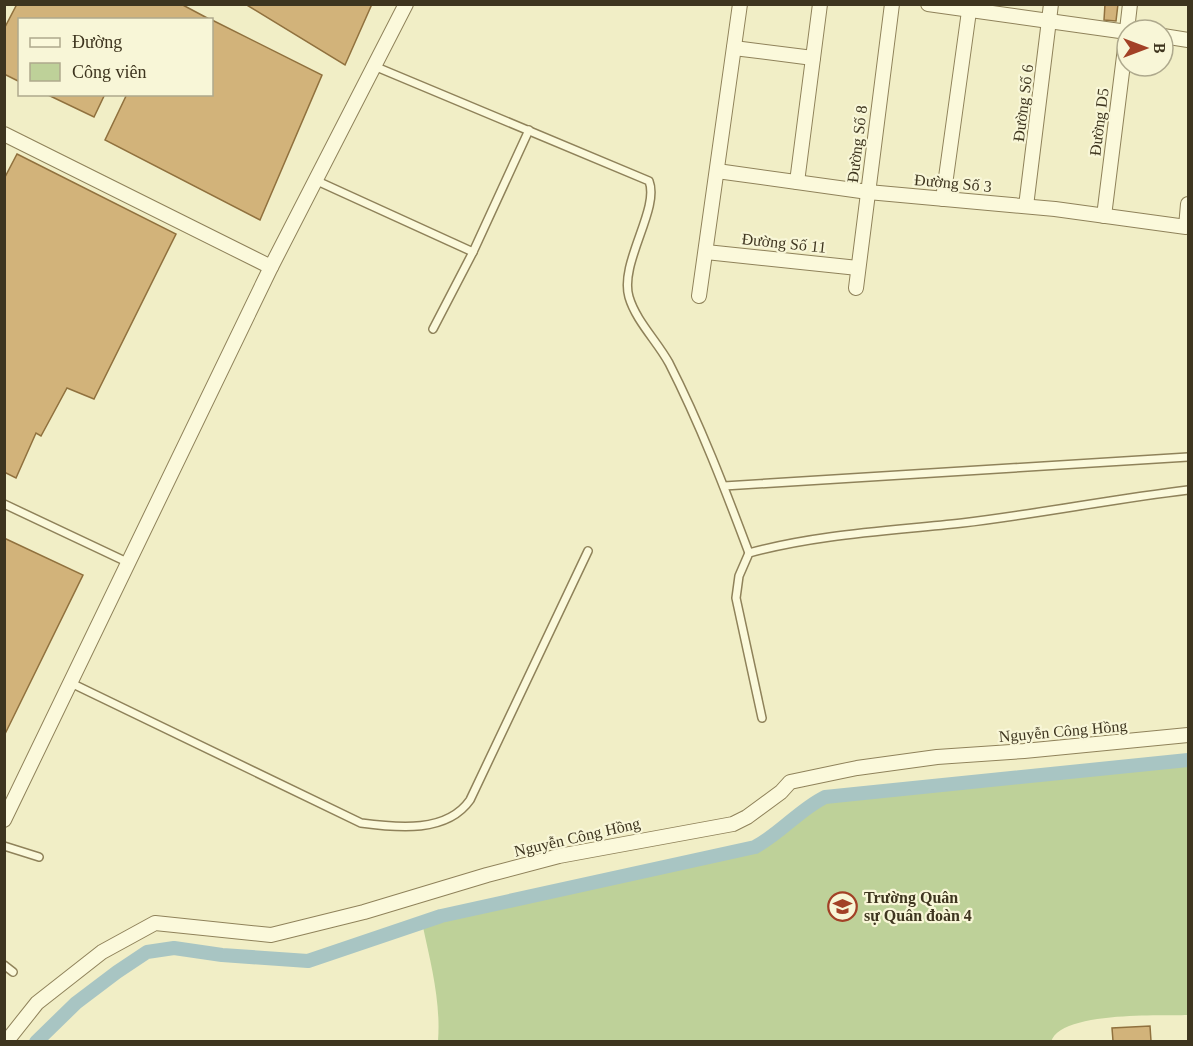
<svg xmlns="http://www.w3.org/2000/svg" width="1193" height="1046" viewBox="0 0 1193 1046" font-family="'Times New Roman',serif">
  <rect width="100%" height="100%" fill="#f1eec6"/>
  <path fill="#bed199" d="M1175 763H1188V1015C1160 1016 1060 1011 1051 1042L438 1041C441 1003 431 964 423 927L518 901 759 850C784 840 797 817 820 806 827 802 836 801 843 799Z"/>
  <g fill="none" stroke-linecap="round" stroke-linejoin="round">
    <path stroke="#a8c5c3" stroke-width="14" d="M36 1042 76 1003 117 972 147 952 174 948 222 955 308 961 441 916 755 847C781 833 799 810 825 797L1188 760"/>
  </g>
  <g fill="#d2b37a" stroke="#90713e" stroke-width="1.5">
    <path d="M17 4H181L211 20H20V82L4 74V29Z"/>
    <path d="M245 4H372L345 65Z"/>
    <path d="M1105 4H1118L1116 21 1104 20Z"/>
    <path d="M212 20 322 75 260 220 105 140 127 94H212Z"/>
    <path d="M46 94H105L94 117Z"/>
    <path d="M17 154 176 234 94 399 67 388 41 436 36 433 16 478 4 472V179Z"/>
    <path d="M4 538 83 575 4 736Z"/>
    <path d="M1150 1026 1151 1041H1113L1112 1028Z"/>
  </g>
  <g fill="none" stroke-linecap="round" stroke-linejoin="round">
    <defs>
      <g id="lane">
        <path d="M374 66 649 181C660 209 619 263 629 297 636 321 657 341 669 363 700 424 725 489 749 553"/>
        <path d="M315 180 473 252"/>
        <path d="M433 329 473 252 529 130"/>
        <path d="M724 486 1188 457"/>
        <path d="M4 504 129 563"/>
        <path d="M71 683 361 823C398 828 447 833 470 800L588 551"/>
        <path d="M762 718 736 598 739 576 749 553C819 534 890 531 962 523 1038 514 1113 499 1188 490"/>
        <path d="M4 846 39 857"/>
        <path d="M4 965 13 972"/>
      </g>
      <g id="street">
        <path d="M928 4 1127 32"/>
        <path d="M1127 30 1130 4"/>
        <path d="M1163 36 1188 40"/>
        <path d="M734 48 813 58"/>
        <path d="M4 134 271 267"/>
        <path d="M717 171 868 192 1055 209 1186 227 1188 204"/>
        <path d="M797 182 820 4"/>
        <path d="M943 199 970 4"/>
        <path d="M1026 206 1051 4"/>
        <path d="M1104 216 1127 32"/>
        <path d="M706 252 858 268"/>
        <path d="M856 288 892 4"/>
        <path d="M699 296 740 4"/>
        <path d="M4 820 271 267 406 4"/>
        <path d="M6 1042 37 1003 102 952 155 923 271 935 364 912 487 875 559 856 733 824 747 817 781 792 790 782 857 768 937 757 1024 751 1188 735"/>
      </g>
    </defs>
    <use href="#lane" stroke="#8f825a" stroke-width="10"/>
    <use href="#street" stroke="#8f825a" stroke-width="16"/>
    <use href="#lane" stroke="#fbf9db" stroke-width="7"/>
    <use href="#street" stroke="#fbf9db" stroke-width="14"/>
  </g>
  <defs>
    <symbol id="school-ring" viewBox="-11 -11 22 22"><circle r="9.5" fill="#f8f6d7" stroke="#a24126" stroke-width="1.5"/><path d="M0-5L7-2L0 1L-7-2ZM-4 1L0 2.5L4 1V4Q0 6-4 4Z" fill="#a24126"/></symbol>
  </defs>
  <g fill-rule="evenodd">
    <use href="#school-ring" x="826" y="890" width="33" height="33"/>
  </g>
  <g text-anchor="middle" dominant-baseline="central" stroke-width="4.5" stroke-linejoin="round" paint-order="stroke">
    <g font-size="16" fill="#3e351f" stroke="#f8f6d7">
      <text transform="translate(1023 103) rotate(-83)">Đường Số 6</text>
      <text transform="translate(1099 122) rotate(-83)">Đường D5</text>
      <text transform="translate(857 144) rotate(-83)">Đường Số 8</text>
      <text transform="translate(953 183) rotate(5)">Đường Số 3</text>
      <text transform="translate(784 243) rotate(6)">Đường Số 11</text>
      <text transform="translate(1063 731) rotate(-5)">Nguyễn Công Hồng</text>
      <text transform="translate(577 837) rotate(-13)">Nguyễn Công Hồng</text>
    </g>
    <g font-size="16" font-weight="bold" fill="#3e351f" stroke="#f8f6d7" text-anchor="start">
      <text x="864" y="897">Trường Quân<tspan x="864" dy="18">sự Quân đoàn 4</tspan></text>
    </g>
  </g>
  <rect width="1193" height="1046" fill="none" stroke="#3e351f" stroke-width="12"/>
  <rect x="18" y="18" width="195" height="78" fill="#f8f6d7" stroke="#aea98d" stroke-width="1.5"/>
  <rect x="30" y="38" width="30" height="9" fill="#fbf9db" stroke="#aea98d" stroke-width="1.5"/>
  <text x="72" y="48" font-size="18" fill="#3e351f">Đường</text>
  <rect x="30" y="63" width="30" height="18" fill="#bed199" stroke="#aea98d" stroke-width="1.5"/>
  <text x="72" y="78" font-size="18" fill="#3e351f">Công viên</text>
  <g transform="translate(1145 48) rotate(90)"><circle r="28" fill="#f8f6d7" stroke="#aea98d" stroke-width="1.5"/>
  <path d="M0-4.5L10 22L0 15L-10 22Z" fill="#a24126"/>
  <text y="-9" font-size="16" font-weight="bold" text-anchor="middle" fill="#3e351f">B</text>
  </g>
</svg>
